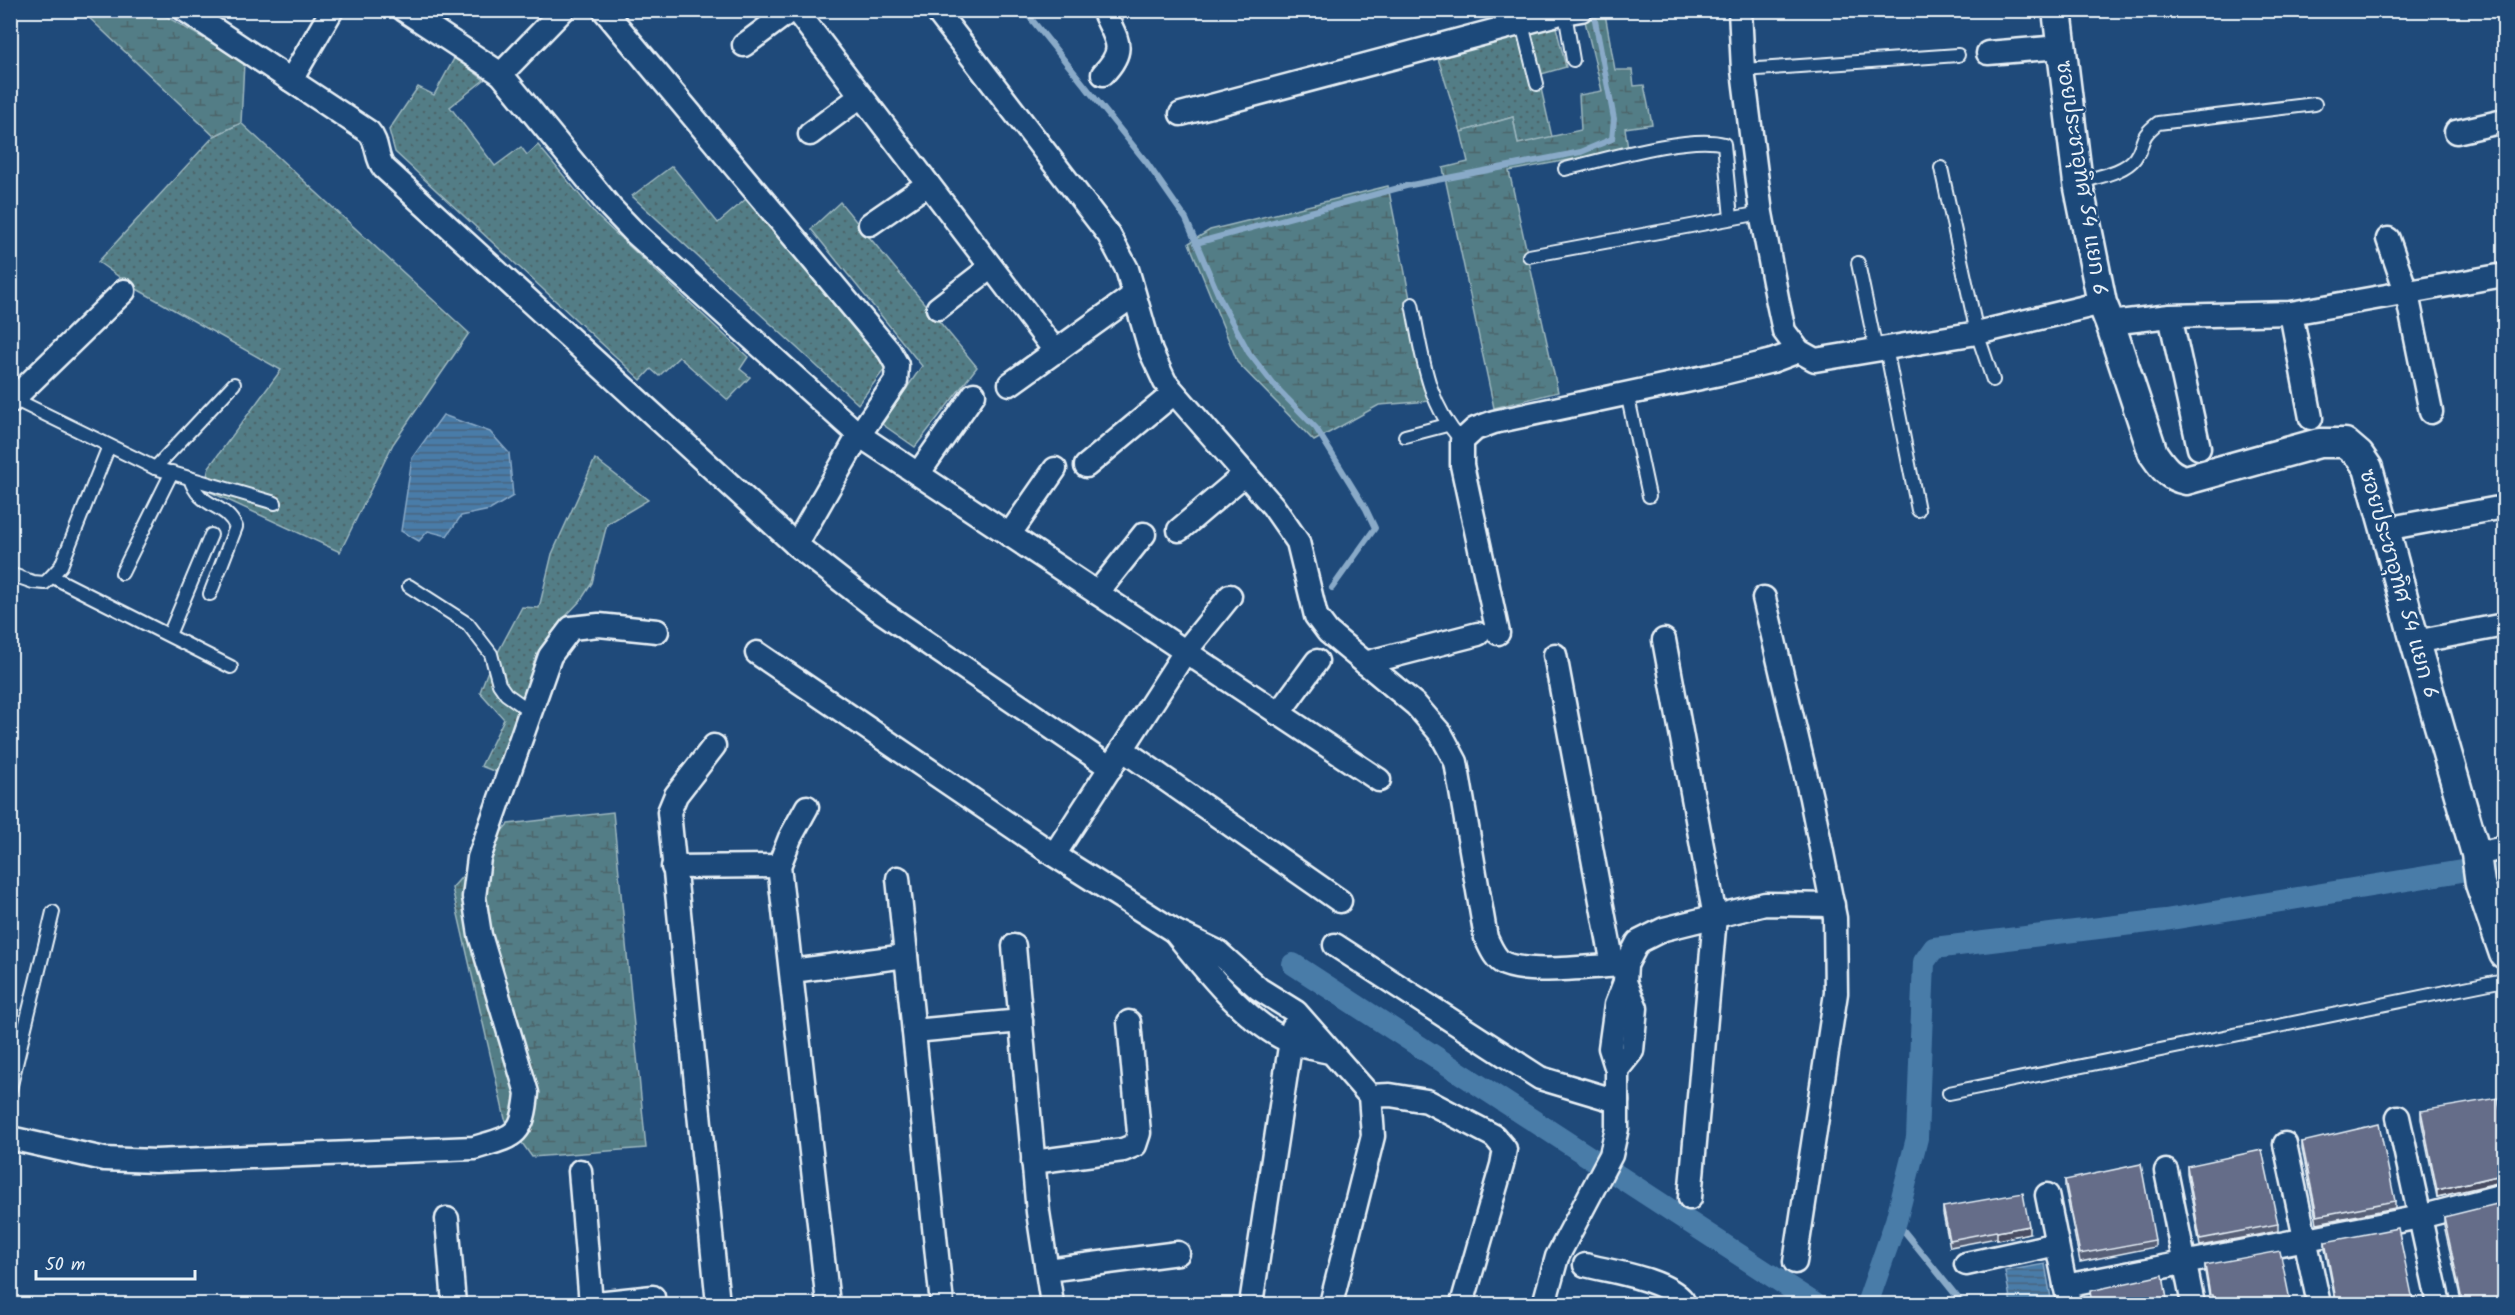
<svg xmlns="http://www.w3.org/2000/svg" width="2515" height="1315" viewBox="0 0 2515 1315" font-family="Kalam,'Playpen Sans Thai',sans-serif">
  <defs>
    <pattern id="green-dots" width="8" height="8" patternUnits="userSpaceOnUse" patternTransform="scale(1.5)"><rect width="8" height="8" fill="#527d86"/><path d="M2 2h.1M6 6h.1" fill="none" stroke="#4d656b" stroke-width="1.8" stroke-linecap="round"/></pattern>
    <pattern id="wetland-marsh" width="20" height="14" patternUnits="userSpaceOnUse" patternTransform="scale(1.5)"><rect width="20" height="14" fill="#527d86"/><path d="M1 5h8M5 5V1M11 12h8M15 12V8" fill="none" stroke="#4d656b"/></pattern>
    <pattern id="water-rules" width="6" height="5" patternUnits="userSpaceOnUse" patternTransform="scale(1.5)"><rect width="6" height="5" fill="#4a7ba8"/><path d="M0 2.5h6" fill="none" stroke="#48647e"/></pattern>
  </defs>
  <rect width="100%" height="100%" fill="#1f4a7a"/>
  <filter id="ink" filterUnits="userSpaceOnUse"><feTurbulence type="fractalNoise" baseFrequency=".0167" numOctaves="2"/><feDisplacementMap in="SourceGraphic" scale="12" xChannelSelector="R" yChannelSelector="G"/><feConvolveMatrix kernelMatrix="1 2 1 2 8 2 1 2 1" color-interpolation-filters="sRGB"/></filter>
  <g filter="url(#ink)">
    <g fill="url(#green-dots)" stroke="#9db7bf" stroke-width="1.5">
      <path d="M1554 19 1566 67 1538 75 1552 137 1518 145 1513 117 1461 132 1436 52Z"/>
      <path d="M455 57 484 80 450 107 495 166 521 147 527 155 538 145 598 217 748 357 740 369 750 377 728 400 679 357 659 376 651 369 641 380 395 152 389 130 418 87 434 95Z"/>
      <path d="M241 123 469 333 393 444 340 552 204 489 209 467 281 370 135 288 98 262 214 136Z"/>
      <path d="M672 166 718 223 746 199 887 366 858 404 632 196Z"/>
      <path d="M840 202 977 367 915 447 882 424 922 366 811 229Z"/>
      <path d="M595 459 648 500 607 524 592 583 581 600 564 618 536 679 531 734 519 781 481 766 504 719 480 692 487 673 522 607 539 608 552 554Z"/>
    </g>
    <g fill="url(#wetland-marsh)" stroke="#9db7bf" stroke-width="1.5">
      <path d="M46 11H157L244 62 241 123 214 136 83 12Z"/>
      <path d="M1605 14 1615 70H1632L1634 86 1644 85 1652 124 1625 128 1628 149 1509 171 1558 392 1494 408 1443 168 1468 162 1461 132 1513 117 1518 144 1581 130 1579 95 1602 91 1584 17Z"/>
      <path d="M1388 186 1430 401 1379 405 1314 441 1238 363 1189 243 1210 230Z"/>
      <path d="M613 812 646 1148 532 1157 505 1119 452 888 508 824Z"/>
    </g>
    <g fill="url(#water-rules)" stroke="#89aac8" stroke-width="1.5">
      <path d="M443 415 490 432 509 453 513 496 490 510 461 516 447 536 428 531 419 541 401 531 412 458Z"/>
      <path d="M2045 1264 2052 1304H2011L2005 1271Z"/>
    </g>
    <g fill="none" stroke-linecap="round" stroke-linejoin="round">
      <g stroke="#89aac8" stroke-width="6">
        <path d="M1024 10 1147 163 1186 219 1221 301 1249 353 1274 385 1316 428 1366 509 1375 528 1332 588"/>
        <path d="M1196 243 1406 186 1581 152 1612 139 1614 119 1593 10"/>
        <path d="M1896 1221 1963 1304"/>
      </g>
      <g stroke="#4a7ba8" stroke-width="22">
        <path d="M1293 964 1815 1304"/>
        <path d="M1867 1304 1896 1221 1917 1138 1924 962 1934 948 2165 920 2504 864"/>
      </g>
      <defs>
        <g id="service">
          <path d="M1565 13 1573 60"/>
          <path d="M1522 24 1537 84"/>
          <path d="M1743 70 1958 55"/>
          <path d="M1941 168 1977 333 1993 380"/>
          <path d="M1565 169C1603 160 1689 134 1724 144L1731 218"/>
          <path d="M2078 183C2095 177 2124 173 2135 158 2146 143 2137 139 2158 123L2315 104"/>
          <path d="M1529 256 1761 213"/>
          <path d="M1858 263 1876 350"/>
          <path d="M1412 304C1422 353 1426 403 1462 441"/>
          <path d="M1886 348 1918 510"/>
          <path d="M1627 393 1649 496"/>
          <path d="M14 399 155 468 275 503"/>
          <path d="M1405 436 1447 425"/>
          <path d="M155 468 234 384"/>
          <path d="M190 478C199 509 225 502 236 527L210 594"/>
          <path d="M122 573 172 472"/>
          <path d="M10 574 33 582 45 583 61 566 109 446"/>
          <path d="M53 577 231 667"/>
          <path d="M409 586 468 624 491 654 499 684 506 694 530 711"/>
          <path d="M169 635 211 535"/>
          <path d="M10 1089 53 912"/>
          <path d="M1949 1093 2504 980"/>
        </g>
        <g id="minor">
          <path d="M185 10 369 132C379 143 375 157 384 168L796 545 879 610 1111 768"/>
          <path d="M404 10 501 74 611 208 635 233 859 435 1379 780"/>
          <path d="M604 10 889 351 897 365 896 381 859 435 796 545"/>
          <path d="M796 10 1056 352"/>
          <path d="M936 10 1109 235 1127 269 1151 352 1165 382 1273 506 1298 542 1316 616 1328 632 1416 705 1441 734 1456 762 1486 938C1490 946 1495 960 1505 964 1533 975 1594 966 1626 965"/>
          <path d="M1740 10 1743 70 1761 213 1778 303 1784 331 1799 351 1815 360 1977 333 2102 303"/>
          <path d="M744 45 791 10"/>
          <path d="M1988 53 2060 47"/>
          <path d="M501 74 563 10"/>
          <path d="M1103 74C1128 48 1116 40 1103 10"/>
          <path d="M291 80 332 10"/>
          <path d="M1181 114 1557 14 1581 10"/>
          <path d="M2456 132 2504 121"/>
          <path d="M810 134 861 96"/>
          <path d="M870 224 928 184"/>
          <path d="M2388 239 2407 294 2431 412"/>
          <path d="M938 308 991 267"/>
          <path d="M2291 313 2311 418"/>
          <path d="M2170 316 2199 448"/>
          <path d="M2110 323 2170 316 2291 313 2504 275"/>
          <path d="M1010 384 1134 295"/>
          <path d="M10 402 124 291"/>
          <path d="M1086 466 1174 393"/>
          <path d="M918 474 974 394"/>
          <path d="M2385 529 2504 507"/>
          <path d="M1179 530 1245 474"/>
          <path d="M1009 535 1055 469"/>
          <path d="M1097 593 1144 534"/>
          <path d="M1764 598 1811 798 1835 918 1836 993 1795 1262"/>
          <path d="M1498 633 1462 465V441L1475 429 1494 422 1719 374 1772 361 1799 351"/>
          <path d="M1664 640 1715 917 1690 1198"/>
          <path d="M2415 642 2504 625"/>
          <path d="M757 653 1054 855 1174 931"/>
          <path d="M1555 655 1613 965"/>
          <path d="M1365 663 1478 634"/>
          <path d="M1278 714 1317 661"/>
          <path d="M714 746 676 795 669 812 718 1304"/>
          <path d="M1122 749 1340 901"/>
          <path d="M807 807 790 838 779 866 828 1304"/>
          <path d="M2476 854 2504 848"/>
          <path d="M1054 855 1185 652 1230 596"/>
          <path d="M673 867 779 866"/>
          <path d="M898 878 942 1304"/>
          <path d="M1335 945 1540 1078 1617 1101"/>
          <path d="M1014 946 1038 1212 1052 1304"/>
          <path d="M792 971 906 956"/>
          <path d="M914 1031 1021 1021"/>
          <path d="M1329 1052C1317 1049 1304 1047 1292 1042 1248 1026 1203 967 1174 931L1218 952 1259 989 1296 1012 1370 1096 1373 1136 1331 1304"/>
          <path d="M1617 1070 1632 1051 1636 1008 1625 982"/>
          <path d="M1370 1096 1390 1095 1427 1101 1494 1136 1505 1149 1502 1165 1462 1304"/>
          <path d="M2398 1117 2439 1304"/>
          <path d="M10 1138 104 1159 155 1161 474 1148C514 1136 523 1137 527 1093L480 935 474 897 479 858 550 656 571 628 599 625 657 631"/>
          <path d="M2285 1144 2319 1304"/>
          <path d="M1033 1162 1123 1150 1135 1145 1139 1133 1129 1022"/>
          <path d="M580 1171 591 1304"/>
          <path d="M2166 1171 2193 1304"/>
          <path d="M2047 1195 2069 1304"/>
          <path d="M447 1219 454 1304"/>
          <path d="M1966 1264 2057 1244"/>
          <path d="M1585 1265C1612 1272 1666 1279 1683 1301L1682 1304"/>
          <path d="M1047 1270 1178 1253"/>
          <path d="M2065 1286 2420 1217 2504 1195"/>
          <path d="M587 1304 653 1297"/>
          <path d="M1251 1304 1293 1027"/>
          <path d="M1544 1304 1557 1257 1611 1155 1617 1128V1070L1610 1048 1616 1005 1625 982 1626 965 1638 942 1664 929 1765 904 1833 905"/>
        </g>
        <path id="tertiary" d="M2057 10 2078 183 2102 303 2110 323 2153 453C2162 466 2169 477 2186 480L2319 443H2345L2359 455 2368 468 2385 529 2415 642 2476 854 2480 884 2504 954"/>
      </defs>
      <use href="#service" stroke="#e8f1f8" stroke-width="16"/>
      <use href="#minor" stroke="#e8f1f8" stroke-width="27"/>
      <use href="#tertiary" stroke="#e8f1f8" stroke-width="33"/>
      <use href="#service" stroke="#1f4a7a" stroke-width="12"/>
      <use href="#minor" stroke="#1f4a7a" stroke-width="22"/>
      <use href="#tertiary" stroke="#1f4a7a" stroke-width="28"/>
    </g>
    <g fill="#575e76" stroke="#e8f1f8" stroke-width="1.5">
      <path d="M2421 1111 2505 1130V1182H2501L2437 1197 2421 1119Z"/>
      <path d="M2302 1142 2395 1201V1208L2317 1223 2302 1149Z"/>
      <path d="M2187 1166 2278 1224V1231L2200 1246 2187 1173Z"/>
      <path d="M2065 1180 2155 1240V1247L2080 1262 2065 1187Z"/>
      <path d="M1943 1207 2029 1233 1997 1240 1996 1238 1950 1247 1943 1214Z"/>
      <path d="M2444 1217 2505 1305H2462L2444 1225Z"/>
      <path d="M2325 1242 2414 1305H2336L2325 1249Z"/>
      <path d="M2205 1265 2291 1305H2213V1302H2210L2205 1272Z"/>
    </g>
    <g fill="#474c60" stroke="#e8f1f8" stroke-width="1.5">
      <path d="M2501 1175V1182L2437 1197V1190Z"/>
      <path d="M2029 1226V1233L1997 1240V1232Z"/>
    </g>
    <g fill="#656d89" stroke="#e8f1f8" stroke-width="1.5">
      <path d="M2498 1098 2505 1130V1175H2501L2437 1190 2421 1111Z"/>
      <path d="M2379 1124 2395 1201 2317 1216 2302 1142Z"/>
      <path d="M2262 1150 2278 1224 2200 1239 2187 1166Z"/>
      <path d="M2141 1164 2155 1240 2080 1254 2065 1180Z"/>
      <path d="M2023 1193 2029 1226 1997 1232 1996 1231 1950 1240 1943 1207Z"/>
      <path d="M2505 1202V1305H2463L2444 1217Z"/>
      <path d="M2398 1228 2414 1305H2337L2325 1242Z"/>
      <path d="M2280 1251 2291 1305H2215L2213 1295H2210L2205 1265Z"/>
      <path d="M2163 1275 2168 1305H2092L2090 1291Z"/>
    </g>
  </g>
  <g text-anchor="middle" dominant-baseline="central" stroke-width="5" stroke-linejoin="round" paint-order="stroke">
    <g font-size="21" fill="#e8f1f8" stroke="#1f4a7a">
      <text transform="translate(2081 178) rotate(81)">ซอยประชาอุทิศ 54 แยก 6</text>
      <text transform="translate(2398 584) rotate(74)">ซอยประชาอุทิศ 54 แยก 6</text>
    </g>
  </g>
  <rect width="2515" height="1315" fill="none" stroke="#1f4a7a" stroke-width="36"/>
  <rect x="18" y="18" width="2479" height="1279" fill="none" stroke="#e8f1f8" stroke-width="2" filter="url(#ink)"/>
  <path d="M36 1270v9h159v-9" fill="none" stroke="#e8f1f8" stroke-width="3"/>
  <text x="45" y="1270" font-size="18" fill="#e8f1f8" stroke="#1f4a7a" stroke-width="4.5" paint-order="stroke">50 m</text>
</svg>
